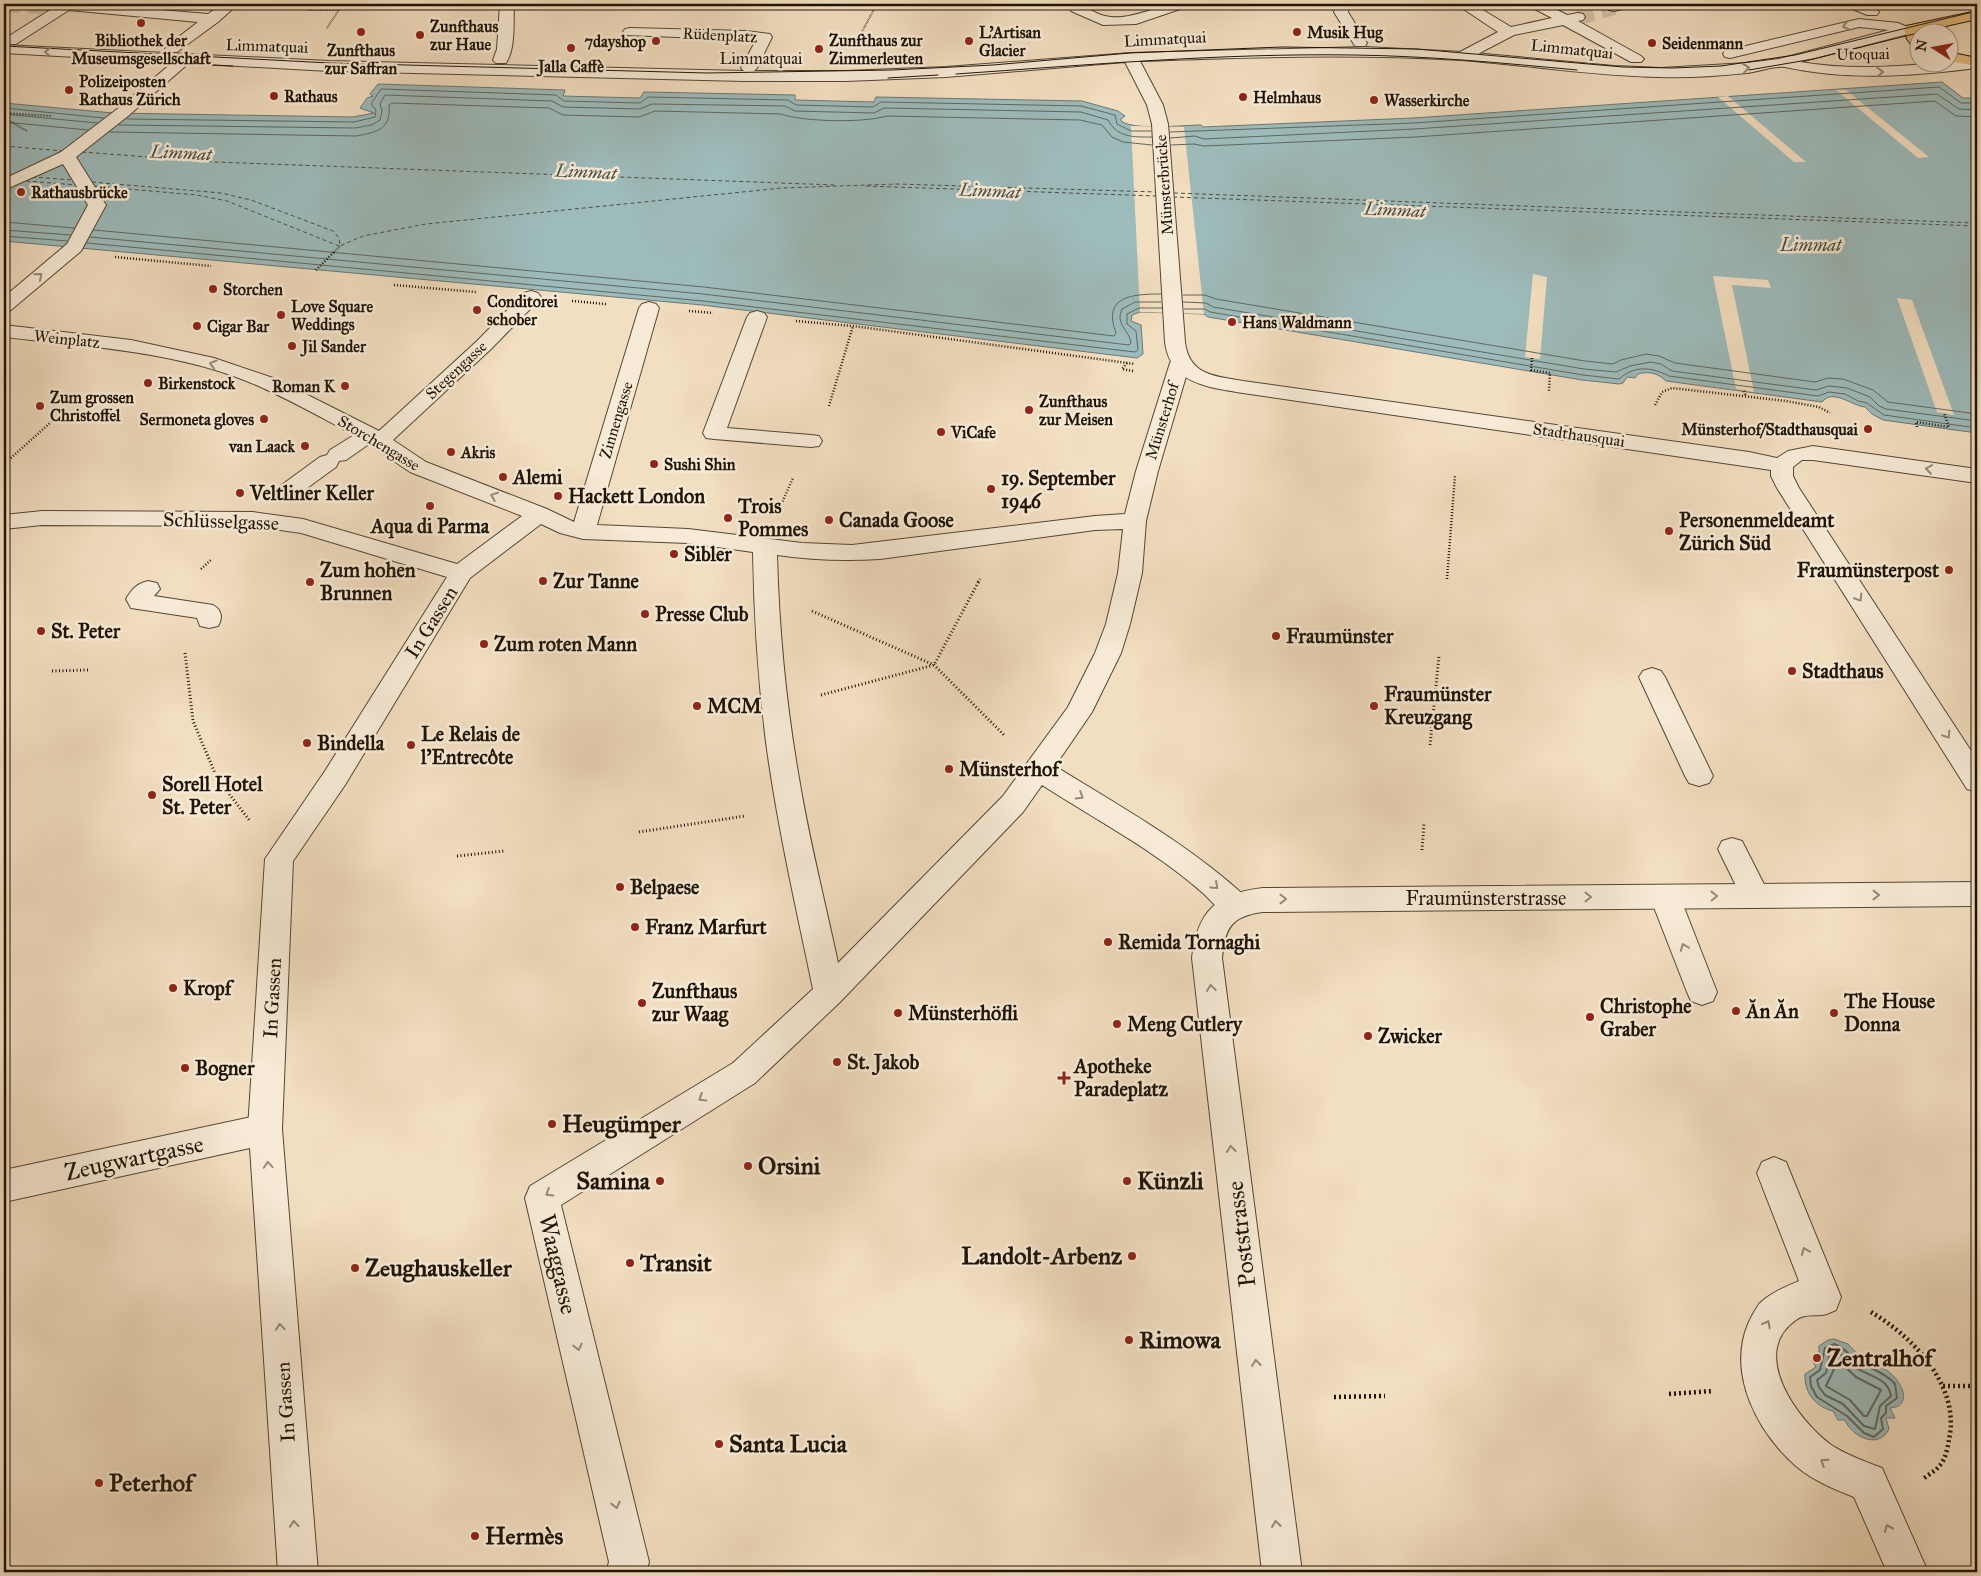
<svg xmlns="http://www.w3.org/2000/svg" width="1981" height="1576" viewBox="0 0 1981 1576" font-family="'IM FELL Great Primer',serif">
  <rect width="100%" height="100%" fill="#f2dec0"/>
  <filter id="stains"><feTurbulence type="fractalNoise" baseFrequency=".004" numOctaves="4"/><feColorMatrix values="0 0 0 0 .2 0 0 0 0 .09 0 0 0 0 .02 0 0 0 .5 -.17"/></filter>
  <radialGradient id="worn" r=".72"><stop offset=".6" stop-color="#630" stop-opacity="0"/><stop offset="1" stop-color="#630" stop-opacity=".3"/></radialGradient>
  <g fill="#9dbbbb" stroke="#6b7873">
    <path d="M1942 82 1963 98H1977V433L1883 420 1872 414 1865 407C1852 406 1833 388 1822 402L1666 381C1658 373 1648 371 1638 374L1635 378 1627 377 1623 383 1619 384 1582 380 1208 317 1204 314 1140 312 1132 315 1131 321 1141 325 1143 354 1137 358 702 305 4 241V103L113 113 353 117 374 113 360 108 367 98 373 96 370 94 378 84 565 90 563 96 640 98 644 92 795 95V100L874 102 876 97 1082 101 1118 111 1125 116 1121 119V121C1135 131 1183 125 1201 125L1203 127 1413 118Z"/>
    <path d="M1834 1339 1848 1344 1861 1358H1867L1872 1365C1894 1365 1920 1406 1890 1408L1895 1418H1886L1889 1429C1879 1450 1852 1437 1845 1420H1838L1833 1411C1816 1407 1804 1393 1805 1374L1816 1367 1812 1360 1819 1359V1346L1828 1340Z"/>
  </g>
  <g fill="#f2dec0">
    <path d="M1836 90H1846L1929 157 1918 158Z"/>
    <path d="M1728 96 1806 162H1794L1718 97Z"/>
    <path d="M1131 126 1184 127 1204 314 1140 312Z"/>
    <path d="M1533 274 1547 277 1540 359 1525 357Z"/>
    <path d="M1713 276 1768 280 1771 288 1732 285 1754 392 1736 389Z"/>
    <path d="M1897 298 1912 300 1954 415 1937 412Z"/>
  </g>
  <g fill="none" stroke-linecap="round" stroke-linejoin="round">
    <g stroke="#5e6860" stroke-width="1">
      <path d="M4 108 104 118"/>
      <path d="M4 114 97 123"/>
      <path d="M127 119 354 122 375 117 376 110 371 104 381 89 556 95 564 101 640 103 648 97 788 100 796 105 873 107 881 102 1081 106 1115 115 1117 124 1131 131H1151"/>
      <path d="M4 122 88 130"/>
      <path d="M119 125 355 128 372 125 380 120 382 111 380 104 385 95 552 101 563 107 640 109 652 104 785 106 795 111 874 113 884 108 1081 112 1108 120C1118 138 1133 137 1152 137"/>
      <path d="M110 132 356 136C377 132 391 130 389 105L392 103 549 108 563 115 639 117 655 111 781 114C804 122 863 123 887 116L1080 120 1102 125 1112 137 1123 142 1152 145"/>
      <path d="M1170 132 1414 123 1939 87 1961 103H1977"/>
      <path d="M1170 138 1195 136 1204 139 1414 129 1937 94 1959 109 1977 110"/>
      <path d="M1171 145 1194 144 1204 146 1415 137 1935 101 1956 116 1977 117"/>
      <path d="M4 222 74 228"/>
      <path d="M4 230 70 235"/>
      <path d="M94 230 704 287 1114 336 1116 333C1102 296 1132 294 1161 294"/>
      <path d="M4 236 67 241"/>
      <path d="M90 237 703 294 1129 345 1131 343C1129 329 1115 325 1122 309L1135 302H1161"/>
      <path d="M87 243 703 301 1135 352 1138 350 1136 331 1127 324V314L1139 308H1162"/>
      <path d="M1183 295H1205L1216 299 1585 361 1613 364 1621 360 1646 354 1659 356 1675 363 1815 382 1828 378 1843 379 1873 390 1888 402 1977 414"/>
      <path d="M1183 302 1206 303 1213 307 1584 369 1616 372 1630 366 1651 362 1661 364 1672 371 1816 390 1829 386 1847 388 1870 397 1879 406 1886 409 1977 421"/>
      <path d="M1184 309H1205L1210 312 1583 375 1619 379C1635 365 1651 367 1669 376L1818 396 1829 392 1845 394 1858 401 1867 403 1884 415 1977 428"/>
    </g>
    <g stroke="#5e6860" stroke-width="2">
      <path d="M1834 1344C1844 1347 1849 1355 1857 1361 1869 1368 1886 1373 1895 1384L1897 1398 1886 1406V1413L1881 1418 1883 1429 1874 1437 1864 1433 1847 1416 1817 1397 1811 1386 1810 1377 1820 1370 1825 1348Z"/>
      <path d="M1834 1350C1842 1353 1845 1360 1852 1365 1865 1376 1888 1376 1891 1396L1880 1406 1875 1429 1864 1426 1843 1404 1825 1395 1819 1387 1817 1380 1826 1373 1830 1352Z"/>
      <path d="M1837 1363H1841L1856 1377 1881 1390 1867 1416H1864L1850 1400 1826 1386Z"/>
    </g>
    <g stroke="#4b4e45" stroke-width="1" stroke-dasharray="4 3" stroke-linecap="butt">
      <path d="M4 146 63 151"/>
      <path d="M82 152 215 162 835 185"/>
      <path d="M4 175H13"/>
      <path d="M32 177 73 180"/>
      <path d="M26 181 77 185"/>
      <path d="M92 182 221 193 251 200 333 231 339 238 340 246 363 236 426 224 782 188 897 184 1157 192"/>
      <path d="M93 186 197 195 227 201 339 246"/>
      <path d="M866 186 1157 196"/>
      <path d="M1174 193 1977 223"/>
      <path d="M1173 197 1977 226"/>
    </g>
    <g stroke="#d2c0a4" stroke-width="16" stroke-dasharray="16 8" stroke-linecap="butt">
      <path d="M4 4 48 6"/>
      <path d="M1578 17 1614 7"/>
    </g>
    <defs>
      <g id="service">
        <path d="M757 311 764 313 767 317 727 428 811 435 819 436 822 441 819 446 811 447 714 439 706 438 703 433 747 317 750 313Z"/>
        <path d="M1652 668 1661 671 1665 677 1713 776 1709 783 1699 786 1689 783 1685 776 1639 677 1643 671Z"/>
        <path d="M1732 838 1742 841 1770 896 1765 904 1755 908 1745 904 1718 849 1722 841Z"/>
        <path d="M1665 885 1675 889 1680 897 1717 992 1713 1001 1702 1005 1691 1001 1687 992 1650 897 1655 889Z"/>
        <path d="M1774 1157 1786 1162 1841 1297 1836 1310C1831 1312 1826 1315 1822 1315 1812 1316 1804 1314 1796 1320 1748 1353 1798 1420 1830 1444 1846 1455 1864 1461 1882 1468L1928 1572H1887L1854 1497C1834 1489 1814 1481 1797 1467 1758 1433 1727 1375 1748 1324 1751 1317 1755 1310 1759 1304 1770 1293 1785 1287 1799 1281L1757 1173 1762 1162Z"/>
      </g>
      <g id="pedestrian">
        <path d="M42 4H89L208 14 222 4H238L218 22 177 52H167L165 49 167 46 198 22 69 10 16 44H6L4 41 6 38 50 10 43 9 41 6Z"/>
        <path d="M500 4H514C513 21 516 48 506 63H496L493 60 497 49Z"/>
        <path d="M1076 4C1086 6 1095 14 1105 16 1132 23 1164 0 1185 5L1183 8 1136 24 1103 25 1071 11 1069 8 1071 5Z"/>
        <path d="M1336 4H1350L1348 12 1367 43 1365 46H1355L1334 12Z"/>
        <path d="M1456 4H1473L1511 27 1552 18 1531 7 1529 4H1546L1567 15 1578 13 1583 14 1585 17 1583 20 1578 21 1641 56 1644 59 1641 62H1631L1563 25 1514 35 1468 59H1458L1456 56 1458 53 1498 32Z"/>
        <path d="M1610 4H1634L1632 7 1614 11 1609 10 1607 7Z"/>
        <path d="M1846 4C1857 3 1871 3 1879 12L1877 15H1867L1848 7Z"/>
        <path d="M630 28 746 31 770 34 772 37 757 68 754 71H744L741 68 756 40 625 35 623 32 625 29Z"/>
        <path d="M184 55 189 57 192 60 189 63 128 116 76 157 106 205 81 251 11 310 4 312V297L67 244 88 205 63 164 4 190V179L61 152 116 110 179 57Z"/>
        <path d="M531 291 538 293 541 297 538 301 491 349 393 440 426 462 547 509 574 522 639 308 642 304 649 302 656 304 659 308 597 525 688 529 802 543 852 545 1095 516 1125 514 1136 471 1170 363 1173 359 1180 357 1187 359 1190 363 1158 471 1146 521 1142 573 1130 624 1121 653 1092 712 1055 766C1121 807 1188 844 1245 896L1250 905 1245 914C1225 921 1218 907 1204 894 1156 851 1096 820 1042 785L1023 812 840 1002 755 1083 744 1088 733 1083 728 1073 733 1063 813 989C796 907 777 825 766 742 758 679 754 616 753 552L688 543 583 539 560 533 541 524 470 578 345 785 293 861 282 1129 277 1140 265 1144 253 1140 248 1129 265 859 325 771 447 577 301 533 253 526 42 525 4 529V515L42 511 253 512 303 519 457 564 522 516 410 472 369 444 346 460 339 461 336 467 292 499 284 501 276 499 273 494 276 489 320 457 327 455 330 450 354 435C318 416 282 395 244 380 171 351 82 346 4 337V325L131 340 214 358 276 379 379 431 477 341 524 293ZM1123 529 1118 573 1106 624 1095 653 1068 707 1003 796 838 963C825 901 809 840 799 778 786 704 779 630 777 555 811 560 845 561 880 559L1095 530Z"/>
        <path d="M148 581 157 583 160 589 154 596 213 605C222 610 223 618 218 626L209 628 200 626 197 618 131 608 126 599C132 589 136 584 148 581Z"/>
      </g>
      <g id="minor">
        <path d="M1859 19 1898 23 1905 26H1916L1918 29 1916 32 1800 62C1859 72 1918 65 1977 59V68C1912 76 1849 81 1785 67 1777 65 1756 72 1747 73 1719 76 1688 78 1659 77 1592 76 1527 65 1461 60 1354 54 1247 57 1140 61L1163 105 1168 124 1185 342C1189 375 1214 376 1243 381L1749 452 1777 458 1788 451 1813 446 1977 469V483L1813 460H1802L1793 467V476L1799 488 1977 760V792L1967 789 1777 488 1771 476V470L1243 393C1208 387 1170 384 1165 342L1152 124 1147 105 1125 62 946 77 846 81H744L329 71 4 53V45L329 61 744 71H846L946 67 1130 53 1365 47 1463 52 1614 66 1661 68 1747 63 1779 59 1889 30 1859 27 1730 58 1725 57 1723 54 1725 51Z"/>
        <path d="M1977 882V906L1263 912C1231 916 1225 928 1222 958L1302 1572H1262L1192 958C1197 911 1217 893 1263 888Z"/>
        <path d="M744 1058 755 1063 760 1073 755 1083 561 1205 649 1562 646 1572H606L609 1562 525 1198 530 1186 733 1063Z"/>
        <path d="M265 1114 277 1118 282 1129 318 1572H278L250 1148 4 1202V1170Z"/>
      </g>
      <g id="primary">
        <path d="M1977 11V19L1919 32 1918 48 1913 47 1907 39 1904 29 1906 26Z"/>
        <path d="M1948 52 1977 58V66L1948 61Z"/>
      </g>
    </defs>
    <use href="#service" stroke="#544634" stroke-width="2"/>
    <use href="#pedestrian" stroke="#544634" stroke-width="2"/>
    <use href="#minor" stroke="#544634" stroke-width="2"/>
    <use href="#primary" stroke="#1f1406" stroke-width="2"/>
    <g stroke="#1f1406" stroke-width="2" stroke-dasharray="0.5 1" stroke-linecap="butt">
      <path d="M308 9 313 4"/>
      <path d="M308 10H339"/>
      <path d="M327 28 339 10"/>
      <path d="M859 37 877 4"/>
      <path d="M4 113 52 116"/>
      <path d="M4 118 27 131"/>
      <path d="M333 253 340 246"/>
    </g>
    <g stroke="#1f1406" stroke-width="2.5" stroke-dasharray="1 2" stroke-linecap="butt">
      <path d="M115 257 211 266"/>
      <path d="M316 270 335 251"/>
      <path d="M394 285 476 292"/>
      <path d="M572 301 606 304"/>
      <path d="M689 311 713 313"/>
      <path d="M796 321 853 326 1135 364"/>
      <path d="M1532 358 1531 370 1550 373 1549 391"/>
      <path d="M1127 363 1122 369 1133 371"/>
      <path d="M1744 391 1746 396"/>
      <path d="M1655 405 1662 392 1672 388 1786 401 1819 407 1830 413"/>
      <path d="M829 406 853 326"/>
      <path d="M1917 427 1916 422 1949 427 1944 413"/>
      <path d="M4 464 60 414"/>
      <path d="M780 507 793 478"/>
      <path d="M201 569 212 559"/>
      <path d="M1447 579 1455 475"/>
      <path d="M978 582 980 579"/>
    </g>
    <g stroke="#1f1406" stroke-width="3" stroke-dasharray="1 2.5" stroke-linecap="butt">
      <path d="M812 611 934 665 1005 736"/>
      <path d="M185 653 193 721 217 778 250 821"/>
      <path d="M52 671 88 670"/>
      <path d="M821 695 934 665 979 581"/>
      <path d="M1430 745 1439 656"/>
      <path d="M639 832 745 816"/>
      <path d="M1422 850 1424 824"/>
      <path d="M457 856 504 851"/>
    </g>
    <g stroke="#1f1406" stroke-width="4.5" stroke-dasharray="2 3" stroke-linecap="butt">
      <path d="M1871 1312C1912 1336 1961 1386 1949 1439 1948 1447 1946 1457 1941 1464 1936 1471 1929 1474 1923 1479"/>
      <path d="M1943 1386H1977"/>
      <path d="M1669 1394 1713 1391"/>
      <path d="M1334 1397 1385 1396"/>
    </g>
    <use href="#service" fill="#f7ead6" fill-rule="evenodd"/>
    <use href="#pedestrian" fill="#f7ead6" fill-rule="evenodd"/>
    <use href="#minor" fill="#f7ead6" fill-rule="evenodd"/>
    <use href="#primary" fill="#e9bf80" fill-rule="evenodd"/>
    <g stroke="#1f1406" stroke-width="1">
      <path d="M4 46 330 63 707 73 892 70 993 65 1130 53 1282 47 1417 49 1623 67 1673 68 1721 66 1795 55 1977 11"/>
      <path d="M153 62 233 66"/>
      <path d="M1749 70 1813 59 1918 33"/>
      <path d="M956 74C1088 65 1221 53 1354 55 1428 56 1503 63 1577 70"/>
      <path d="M888 78 938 75"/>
    </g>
  </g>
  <defs><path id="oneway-chevron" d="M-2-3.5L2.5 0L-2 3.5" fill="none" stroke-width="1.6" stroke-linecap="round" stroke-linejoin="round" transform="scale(1.25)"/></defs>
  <g stroke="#968a78">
    <use href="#oneway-chevron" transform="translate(1846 26) rotate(166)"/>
    <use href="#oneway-chevron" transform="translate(48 52) rotate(-177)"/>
    <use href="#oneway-chevron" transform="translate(1746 68) rotate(-6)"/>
    <use href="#oneway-chevron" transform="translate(1880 72) rotate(-2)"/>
    <use href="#oneway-chevron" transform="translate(39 276) rotate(-40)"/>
    <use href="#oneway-chevron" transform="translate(213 364) rotate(-164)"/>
    <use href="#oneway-chevron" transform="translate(1929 469) rotate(-172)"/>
    <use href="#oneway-chevron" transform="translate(494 496) rotate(-159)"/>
    <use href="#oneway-chevron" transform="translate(1859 598) rotate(57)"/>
    <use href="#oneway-chevron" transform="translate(1947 735) rotate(57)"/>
    <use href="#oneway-chevron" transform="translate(1080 796) rotate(32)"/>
    <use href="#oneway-chevron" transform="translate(1215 886) rotate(42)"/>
    <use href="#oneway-chevron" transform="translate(1876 895)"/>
    <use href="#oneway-chevron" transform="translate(1714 896) rotate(-1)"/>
    <use href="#oneway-chevron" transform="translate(1588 897)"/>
    <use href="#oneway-chevron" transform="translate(1283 899)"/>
    <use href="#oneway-chevron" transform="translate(1684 947) rotate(-111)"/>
    <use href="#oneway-chevron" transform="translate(1211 988) rotate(-97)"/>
    <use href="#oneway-chevron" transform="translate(702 1098) rotate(148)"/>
    <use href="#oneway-chevron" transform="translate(1231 1149) rotate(-97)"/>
    <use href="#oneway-chevron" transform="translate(268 1165) rotate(-94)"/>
    <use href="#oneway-chevron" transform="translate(549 1193) rotate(148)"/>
    <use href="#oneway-chevron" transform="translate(1805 1251) rotate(-112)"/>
    <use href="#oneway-chevron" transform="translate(1767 1324) rotate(-62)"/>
    <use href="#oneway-chevron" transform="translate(280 1327) rotate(-94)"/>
    <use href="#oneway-chevron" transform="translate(578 1347) rotate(77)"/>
    <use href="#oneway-chevron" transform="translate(1256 1363) rotate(-97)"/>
    <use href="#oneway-chevron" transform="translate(1824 1462) rotate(-147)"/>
    <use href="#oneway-chevron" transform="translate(616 1505) rotate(77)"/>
    <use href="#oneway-chevron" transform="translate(294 1524) rotate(-94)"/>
    <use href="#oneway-chevron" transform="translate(1276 1524) rotate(-97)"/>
    <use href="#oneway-chevron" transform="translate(1888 1528) rotate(-114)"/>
  </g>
  <g fill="#8f2418" stroke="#f7ead6" stroke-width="2">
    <circle cx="141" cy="23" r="5"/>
    <circle cx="361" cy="32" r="5"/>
    <circle cx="1297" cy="32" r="5"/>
    <circle cx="420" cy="35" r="5"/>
    <circle cx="656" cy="41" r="5"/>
    <circle cx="969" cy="41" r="5"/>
    <circle cx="1652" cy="43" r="5"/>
    <circle cx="571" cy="48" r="5"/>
    <circle cx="819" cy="49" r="5"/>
    <circle cx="69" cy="90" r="5"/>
    <circle cx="274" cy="96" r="5"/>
    <circle cx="1243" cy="97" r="5"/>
    <circle cx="1374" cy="100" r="5"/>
    <circle cx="21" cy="192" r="5"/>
    <circle cx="213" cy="289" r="5"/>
    <circle cx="477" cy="310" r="5"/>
    <circle cx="281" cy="315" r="5"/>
    <circle cx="1232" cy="322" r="5"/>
    <circle cx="197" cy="326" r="5"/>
    <circle cx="292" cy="346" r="5"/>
    <circle cx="148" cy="383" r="5"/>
    <circle cx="345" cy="386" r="5"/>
    <circle cx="40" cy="406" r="5"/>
    <circle cx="1029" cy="410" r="5"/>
    <circle cx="264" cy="419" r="5"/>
    <circle cx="1868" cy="429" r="5"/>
    <circle cx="941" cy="432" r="5"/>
    <circle cx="305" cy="446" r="5"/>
    <circle cx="451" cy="452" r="5"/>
    <circle cx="654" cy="464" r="5"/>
    <circle cx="503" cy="477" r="5"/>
    <circle cx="991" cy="489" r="5"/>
    <circle cx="240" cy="493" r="5"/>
    <circle cx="558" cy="496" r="5"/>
    <circle cx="430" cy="506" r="5"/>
    <circle cx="728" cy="518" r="5"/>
    <circle cx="829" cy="520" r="5"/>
    <circle cx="1669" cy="531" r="5"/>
    <circle cx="674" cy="554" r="5"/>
    <circle cx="1949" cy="570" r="5"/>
    <circle cx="543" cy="581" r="5"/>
    <circle cx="310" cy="582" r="5"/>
    <circle cx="645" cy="614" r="5"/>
    <circle cx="41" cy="631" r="5"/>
    <circle cx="1276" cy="636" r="5"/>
    <circle cx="484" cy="644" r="5"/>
    <circle cx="1792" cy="671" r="5"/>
    <circle cx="697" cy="706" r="5"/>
    <circle cx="1374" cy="706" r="5"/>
    <circle cx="307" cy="743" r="5"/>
    <circle cx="411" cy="745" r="5"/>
    <circle cx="949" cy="769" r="5"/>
    <circle cx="152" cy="795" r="5"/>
    <circle cx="620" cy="887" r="5"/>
    <circle cx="635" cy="927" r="5"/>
    <circle cx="1108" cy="942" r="5"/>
    <circle cx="173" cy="988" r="5"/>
    <circle cx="642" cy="1003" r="5"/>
    <circle cx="1736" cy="1011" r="5"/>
    <circle cx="898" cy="1013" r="5"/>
    <circle cx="1834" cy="1013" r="5"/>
    <circle cx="1590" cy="1017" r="5"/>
    <circle cx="1117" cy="1024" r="5"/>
    <circle cx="1368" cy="1036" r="5"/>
    <circle cx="837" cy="1062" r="5"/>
    <circle cx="185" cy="1068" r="5"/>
    <path d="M1061.5 1070.5h5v5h5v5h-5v5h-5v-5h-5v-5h5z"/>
    <circle cx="552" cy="1124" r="5"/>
    <circle cx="748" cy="1166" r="5"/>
    <circle cx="660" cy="1181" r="5"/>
    <circle cx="1127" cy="1181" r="5"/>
    <circle cx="1132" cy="1256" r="5"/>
    <circle cx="630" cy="1263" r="5"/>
    <circle cx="355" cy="1268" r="5"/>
    <circle cx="1129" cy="1340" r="5"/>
    <circle cx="1817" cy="1358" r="5"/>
    <circle cx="719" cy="1444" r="5"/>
    <circle cx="99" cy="1483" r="5"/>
    <circle cx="475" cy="1536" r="5"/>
  </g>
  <g text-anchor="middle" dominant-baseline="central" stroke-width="5" stroke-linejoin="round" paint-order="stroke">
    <g font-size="16" font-weight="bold" fill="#1f1406" stroke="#f7ead6" text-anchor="start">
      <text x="430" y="26">Zunfthaus<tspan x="430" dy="18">zur Haue</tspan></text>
      <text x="979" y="32">L'Artisan<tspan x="979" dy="18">Glacier</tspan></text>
      <text x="1307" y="32">Musik Hug</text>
      <text x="141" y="40" text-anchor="middle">Bibliothek der<tspan x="141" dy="18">Museumsgesellschaft</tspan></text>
      <text x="829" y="40">Zunfthaus zur<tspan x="829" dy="18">Zimmerleuten</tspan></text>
      <text x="646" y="41" text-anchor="end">7dayshop</text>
      <text x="1662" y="43">Seidenmann</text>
      <text x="361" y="50" text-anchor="middle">Zunfthaus<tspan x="361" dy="18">zur Saffran</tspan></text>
      <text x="571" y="66" text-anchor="middle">Jalla Caffè</text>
      <text x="79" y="81">Polizeiposten<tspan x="79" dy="18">Rathaus Zürich</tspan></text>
      <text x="284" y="96">Rathaus</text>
      <text x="1253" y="97">Helmhaus</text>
      <text x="1384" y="100">Wasserkirche</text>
      <text x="31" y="192">Rathausbrücke</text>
      <text x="223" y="289">Storchen</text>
      <text x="487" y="301">Conditorei<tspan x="487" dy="18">schober</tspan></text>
      <text x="291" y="306">Love Square<tspan x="291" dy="18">Weddings</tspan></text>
      <text x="1242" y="322">Hans Waldmann</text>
      <text x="207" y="326">Cigar Bar</text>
      <text x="302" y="346">Jil Sander</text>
      <text x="158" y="383">Birkenstock</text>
      <text x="335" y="386" text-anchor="end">Roman K</text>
      <text x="50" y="397">Zum grossen<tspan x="50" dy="18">Christoffel</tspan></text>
      <text x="1039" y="401">Zunfthaus<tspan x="1039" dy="18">zur Meisen</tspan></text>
      <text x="254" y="419" text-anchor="end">Sermoneta gloves</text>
      <text x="1858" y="429" text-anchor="end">Münsterhof/Stadthausquai</text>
      <text x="951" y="432">ViCafe</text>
      <text x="295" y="446" text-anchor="end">van Laack</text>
      <text x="461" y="452">Akris</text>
      <text x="664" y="464">Sushi Shin</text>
    </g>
    <g font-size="16" fill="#1f1406" stroke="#f7ead6">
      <text transform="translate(720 35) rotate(3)">Rüdenplatz</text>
      <text transform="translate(1165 39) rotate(-3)">Limmatquai</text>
      <text transform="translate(267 46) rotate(2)">Limmatquai</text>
      <text transform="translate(1572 49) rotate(6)">Limmatquai</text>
      <text transform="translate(1863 54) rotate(-1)">Utoquai</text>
      <text x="761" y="58">Limmatquai</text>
      <text transform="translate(1164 185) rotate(-94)">Münsterbrücke</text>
      <text transform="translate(67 339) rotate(6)">Weinplatz</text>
      <text transform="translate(456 370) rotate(-43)">Stegengasse</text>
      <text transform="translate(616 420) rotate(-73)">Zinnengasse</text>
      <text transform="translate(1162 421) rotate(-73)">Münsterhof</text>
      <text transform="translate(1579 435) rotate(8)">Stadthausquai</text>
      <text transform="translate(379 443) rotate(31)">Storchengasse</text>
    </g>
    <g font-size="18" font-style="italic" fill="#4b4e45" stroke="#f7ead6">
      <text transform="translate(181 153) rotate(3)">Limmat</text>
      <text transform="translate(586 172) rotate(3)">Limmat</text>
      <text transform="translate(990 191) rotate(3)">Limmat</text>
      <text transform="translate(1395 210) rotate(3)">Limmat</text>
      <text x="1811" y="245">Limmat</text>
    </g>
    <g font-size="20" font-weight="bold" fill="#1f1406" stroke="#f7ead6" text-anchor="start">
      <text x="513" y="477">Alemi</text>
      <text x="1001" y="478">19. September<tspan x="1001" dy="23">1946</tspan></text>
      <text x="250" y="493">Veltliner Keller</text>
      <text x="568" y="496">Hackett London</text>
      <text x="738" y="506">Trois<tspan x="738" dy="23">Pommes</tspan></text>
      <text x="839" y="520">Canada Goose</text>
      <text x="1679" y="520">Personenmeldeamt<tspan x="1679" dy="23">Zürich Süd</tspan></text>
      <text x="430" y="526" text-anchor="middle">Aqua di Parma</text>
      <text x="684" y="554">Sibler</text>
      <text x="320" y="570">Zum hohen<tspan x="320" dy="23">Brunnen</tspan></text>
      <text x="1939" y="570" text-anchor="end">Fraumünsterpost</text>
      <text x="553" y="581">Zur Tanne</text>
      <text x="655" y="614">Presse Club</text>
      <text x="51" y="631">St. Peter</text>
      <text x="1286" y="636">Fraumünster</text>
      <text x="494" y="644">Zum roten Mann</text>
      <text x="1802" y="671">Stadthaus</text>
      <text x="1384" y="694">Fraumünster<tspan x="1384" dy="23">Kreuzgang</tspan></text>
      <text x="707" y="706">MCM</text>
      <text x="421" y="734">Le Relais de<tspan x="421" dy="23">l'Entrecôte</tspan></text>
      <text x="317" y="743">Bindella</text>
      <text x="959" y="769">Münsterhof</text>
      <text x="162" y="784">Sorell Hotel<tspan x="162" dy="23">St. Peter</tspan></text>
      <text x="630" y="887">Belpaese</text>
      <text x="645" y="927">Franz Marfurt</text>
      <text x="1118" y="942">Remida Tornaghi</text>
      <text x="183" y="988">Kropf</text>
      <text x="652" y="991">Zunfthaus<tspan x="652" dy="23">zur Waag</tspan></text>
      <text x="1844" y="1001">The House<tspan x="1844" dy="23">Donna</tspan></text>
      <text x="1600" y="1006">Christophe<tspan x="1600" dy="23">Graber</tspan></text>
      <text x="1746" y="1011">Ăn Ăn</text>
      <text x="908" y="1013">Münsterhöfli</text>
      <text x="1127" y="1024">Meng Cutlery</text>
      <text x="1378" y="1036">Zwicker</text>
      <text x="847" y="1062">St. Jakob</text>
      <text x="1074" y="1066">Apotheke<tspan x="1074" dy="23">Paradeplatz</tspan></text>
      <text x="195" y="1068">Bogner</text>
    </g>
    <g font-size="20" fill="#1f1406" stroke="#f7ead6">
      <text transform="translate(221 521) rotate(2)">Schlüsselgasse</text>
      <text transform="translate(431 622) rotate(-58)">In Gassen</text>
      <text x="1486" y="898">Fraumünsterstrasse</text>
      <text transform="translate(272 998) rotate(-87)">In Gassen</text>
      <text transform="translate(285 1402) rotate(-94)">In Gassen</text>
    </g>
    <g font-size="24" font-weight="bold" fill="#1f1406" stroke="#f7ead6" text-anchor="start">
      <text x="562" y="1124">Heugümper</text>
      <text x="758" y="1166">Orsini</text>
      <text x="650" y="1181" text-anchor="end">Samina</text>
      <text x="1137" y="1181">Künzli</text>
      <text x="1122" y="1256" text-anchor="end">Landolt-Arbenz</text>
      <text x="640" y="1263">Transit</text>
      <text x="365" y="1268">Zeughauskeller</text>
      <text x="1139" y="1340">Rimowa</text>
      <text x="1827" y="1358">Zentralhof</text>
      <text x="729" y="1444">Santa Lucia</text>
      <text x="109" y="1483">Peterhof</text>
      <text x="485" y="1536">Hermès</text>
    </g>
    <g font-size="24" fill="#1f1406" stroke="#f7ead6">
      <text transform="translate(134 1158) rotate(-12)">Zeugwartgasse</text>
      <text transform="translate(1241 1234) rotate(-97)">Poststrasse</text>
      <text transform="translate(558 1264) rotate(77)">Waaggasse</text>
    </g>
  </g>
  <rect width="1981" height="1576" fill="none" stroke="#f2dec0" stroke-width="20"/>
  <rect x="5" y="5" width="1971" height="1566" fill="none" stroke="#1f1406" stroke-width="2.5"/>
  <rect x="10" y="10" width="1961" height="1556" fill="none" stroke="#1f1406"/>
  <g transform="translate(1934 48) rotate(281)"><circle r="24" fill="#f7ead6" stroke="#a19483"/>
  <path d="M0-4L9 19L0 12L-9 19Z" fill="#8f2418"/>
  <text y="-8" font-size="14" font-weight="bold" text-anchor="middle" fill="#1f1406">N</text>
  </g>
  <rect width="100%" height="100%" filter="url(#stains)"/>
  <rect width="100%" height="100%" fill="url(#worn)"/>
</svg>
